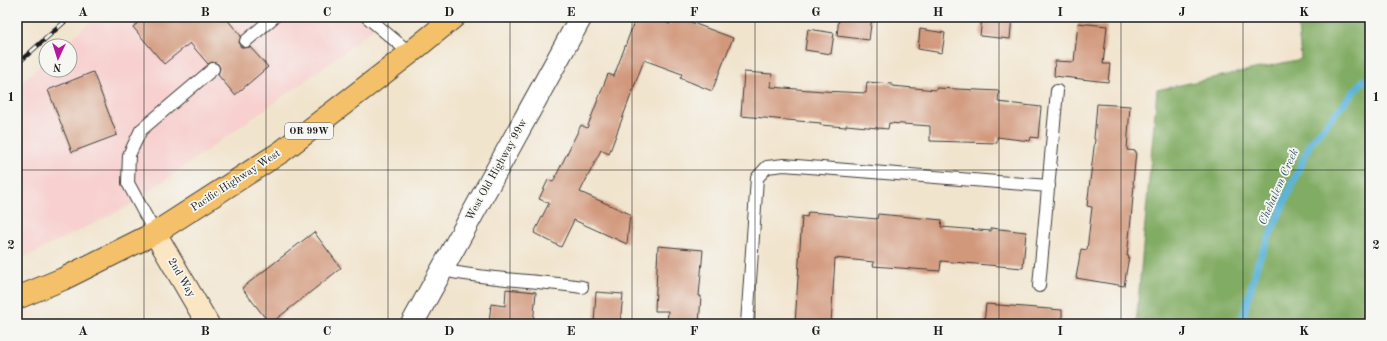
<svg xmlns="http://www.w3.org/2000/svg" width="1387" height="341" viewBox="0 0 1387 341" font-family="'Old Standard TT',serif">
  <rect width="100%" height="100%" fill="#f6f6f2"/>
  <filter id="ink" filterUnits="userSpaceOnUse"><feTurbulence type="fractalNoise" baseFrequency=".025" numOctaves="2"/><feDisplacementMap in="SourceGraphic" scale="8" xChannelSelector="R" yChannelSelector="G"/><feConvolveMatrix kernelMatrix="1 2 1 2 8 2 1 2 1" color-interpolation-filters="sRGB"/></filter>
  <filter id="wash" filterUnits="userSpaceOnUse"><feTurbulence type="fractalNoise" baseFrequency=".012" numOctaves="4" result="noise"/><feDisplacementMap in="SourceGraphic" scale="16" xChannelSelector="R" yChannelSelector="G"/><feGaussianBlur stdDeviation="0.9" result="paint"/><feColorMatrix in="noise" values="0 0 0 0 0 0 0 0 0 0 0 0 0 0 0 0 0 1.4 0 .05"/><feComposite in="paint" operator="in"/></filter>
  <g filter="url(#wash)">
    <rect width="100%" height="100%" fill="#f1e4cd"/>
    <path fill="#f7d0cf" d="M96 17H387L337 58 127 207 17 261V86L46 61V70H70V46H63Z"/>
    <path fill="#81ac64" stroke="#4e6440" d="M1297 17H1370V324H1136L1157 90 1301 59Z"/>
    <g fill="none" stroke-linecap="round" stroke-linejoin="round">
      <path stroke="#5cb4d9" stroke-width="7" d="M1241 324 1258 262 1311 142 1363 81 1370 78"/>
    </g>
    <g id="blocks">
      <g fill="#d2987c">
        <path d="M145 17H225L241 36 239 42 240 46 244 48 250 47 268 67 235 95 218 75 220 68 218 64 212 62 208 64 190 43 164 64 133 27Z"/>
        <path d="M636 17H653L670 24 673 17H677L733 38 712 91 680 78 682 74 644 60 609 154 601 150 580 192 630 214 627 244 574 220 561 247 534 233 549 203 539 199 548 180 553 182 581 125 587 128 608 74 614 76Z"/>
        <path d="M839 17H872L869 40 837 36Z"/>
        <path d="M982 17H1012L1010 39 980 36Z"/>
        <path d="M1078 23 1107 26 1103 64H1110L1108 82 1054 76 1055 61 1074 62Z"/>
        <path d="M808 29 834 33 831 54 805 50Z"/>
        <path d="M920 29 945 33 942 53 918 49Z"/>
        <path d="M93 72 117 135 72 152 48 90Z"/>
        <path d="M744 72 772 74 771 87 823 91 866 93 867 82 892 84V86L936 90V88L999 91 998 102 1041 107 1038 138 1031 137 1030 141 997 137V143L930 141V126L889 123 888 129 846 125V127L820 125 821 123 741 116Z"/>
        <path d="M1097 104 1130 106 1127 150 1136 151 1133 184 1134 185 1131 219 1127 256H1129L1124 286 1076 278 1081 249 1087 250 1092 207 1087 206 1095 139H1094Z"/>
        <path d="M808 212 834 214V215L877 219 878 214 942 220 941 227 991 231V228L1026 232 1023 268 941 261 940 271 873 266 874 262 835 258 831 324H795L802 216 807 217Z"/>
        <path d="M314 232 341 268 270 324 242 288Z"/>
        <path d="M658 246 703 250 699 296H701L699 324H667L668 311H655Z"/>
        <path d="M506 289 536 292 533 324H489L491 304 505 306Z"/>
        <path d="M596 292 623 294 620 324H594Z"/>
        <path d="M986 304 1062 310V324H984Z"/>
      </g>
    </g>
  </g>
  <g filter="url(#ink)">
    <use href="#blocks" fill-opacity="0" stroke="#3c3a37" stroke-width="1"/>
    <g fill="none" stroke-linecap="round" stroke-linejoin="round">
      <defs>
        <g id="lane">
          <path d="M367 17 410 53"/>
          <path d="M246 41 274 17"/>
          <path d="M155 233 128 183 129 155 141 130 213 69"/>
          <path d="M442 270C488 280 535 280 582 287"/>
          <path d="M1039 286 1057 91"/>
          <path d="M747 324 757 178 767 167 784 165 1049 186"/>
        </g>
        <path id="street" d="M412 324 581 17"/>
        <path id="secondary" d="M155 233 208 324"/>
        <path id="primary" d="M17 298 63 279 155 233 281 152 410 53 454 17"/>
      </defs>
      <use href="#lane" stroke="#3c3a37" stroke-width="14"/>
      <use href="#street" stroke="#3c3a37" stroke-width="24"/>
      <use href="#secondary" stroke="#3c3a37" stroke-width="24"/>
      <use href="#primary" stroke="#3c3a37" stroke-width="24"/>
      <use href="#lane" stroke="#fff" stroke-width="12"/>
      <use href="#street" stroke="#fff" stroke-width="22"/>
      <use href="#secondary" stroke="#fbe6c4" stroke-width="22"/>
      <use href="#primary" stroke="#f4c16b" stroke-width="22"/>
      <defs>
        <path id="rail" d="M17 64 70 17"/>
      </defs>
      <use href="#rail" stroke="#1c1c1c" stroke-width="4.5"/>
      <use href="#rail" stroke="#f6f6f2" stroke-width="3" stroke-dasharray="9" stroke-linecap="butt"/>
    </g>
  </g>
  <path fill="none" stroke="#1c1c1c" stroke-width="1" stroke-opacity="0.55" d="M144 17V324M266 17V324M388 17V324M510 17V324M632 17V324M755 17V324M877 17V324M999 17V324M1121 17V324M1243 17V324M17 170H1370"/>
  <g text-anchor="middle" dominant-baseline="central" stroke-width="3.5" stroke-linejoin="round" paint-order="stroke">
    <rect fill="#f6f6f2" stroke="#5d5d5c" stroke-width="1" x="285" y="123" width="48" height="16" rx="3"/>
    <g font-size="10" font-weight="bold" fill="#1c1c1c">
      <text x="309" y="131">OR 99W</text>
    </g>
    <g font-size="11" fill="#1c1c1c" stroke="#f6f6f2">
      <text transform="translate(497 170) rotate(-61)">West Old Highway 99w</text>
      <text transform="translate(236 181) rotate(-33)">Pacific Highway West</text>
      <text transform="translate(181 278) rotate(60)">2nd Way</text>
    </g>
    <g font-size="12" font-style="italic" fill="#365968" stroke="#f6f6f2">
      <text transform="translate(1279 187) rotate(-66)">Chehalem Creek</text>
    </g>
  </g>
  <rect width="1387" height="341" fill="none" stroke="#f6f6f2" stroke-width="44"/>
  <g transform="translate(58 58) rotate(184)"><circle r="19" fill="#f6f6f2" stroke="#9f9f9c"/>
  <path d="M0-3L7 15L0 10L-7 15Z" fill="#b5179e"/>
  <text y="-6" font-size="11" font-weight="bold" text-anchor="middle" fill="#1c1c1c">N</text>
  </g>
  <rect x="22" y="22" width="1343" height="297" fill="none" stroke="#1c1c1c" stroke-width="1.5"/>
  <g font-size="13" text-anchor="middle" font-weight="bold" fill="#1c1c1c">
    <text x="83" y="16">A</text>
    <text x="205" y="16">B</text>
    <text x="327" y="16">C</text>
    <text x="449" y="16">D</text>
    <text x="571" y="16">E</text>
    <text x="694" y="16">F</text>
    <text x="816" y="16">G</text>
    <text x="938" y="16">H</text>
    <text x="1060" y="16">I</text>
    <text x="1182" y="16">J</text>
    <text x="1304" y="16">K</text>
    <text x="11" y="101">1</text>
    <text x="1376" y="101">1</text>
    <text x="11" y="249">2</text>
    <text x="1376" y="249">2</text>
    <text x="83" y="335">A</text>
    <text x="205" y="335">B</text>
    <text x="327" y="335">C</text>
    <text x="449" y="335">D</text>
    <text x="571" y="335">E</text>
    <text x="694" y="335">F</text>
    <text x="816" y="335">G</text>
    <text x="938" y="335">H</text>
    <text x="1060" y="335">I</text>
    <text x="1182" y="335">J</text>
    <text x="1304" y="335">K</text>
  </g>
</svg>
